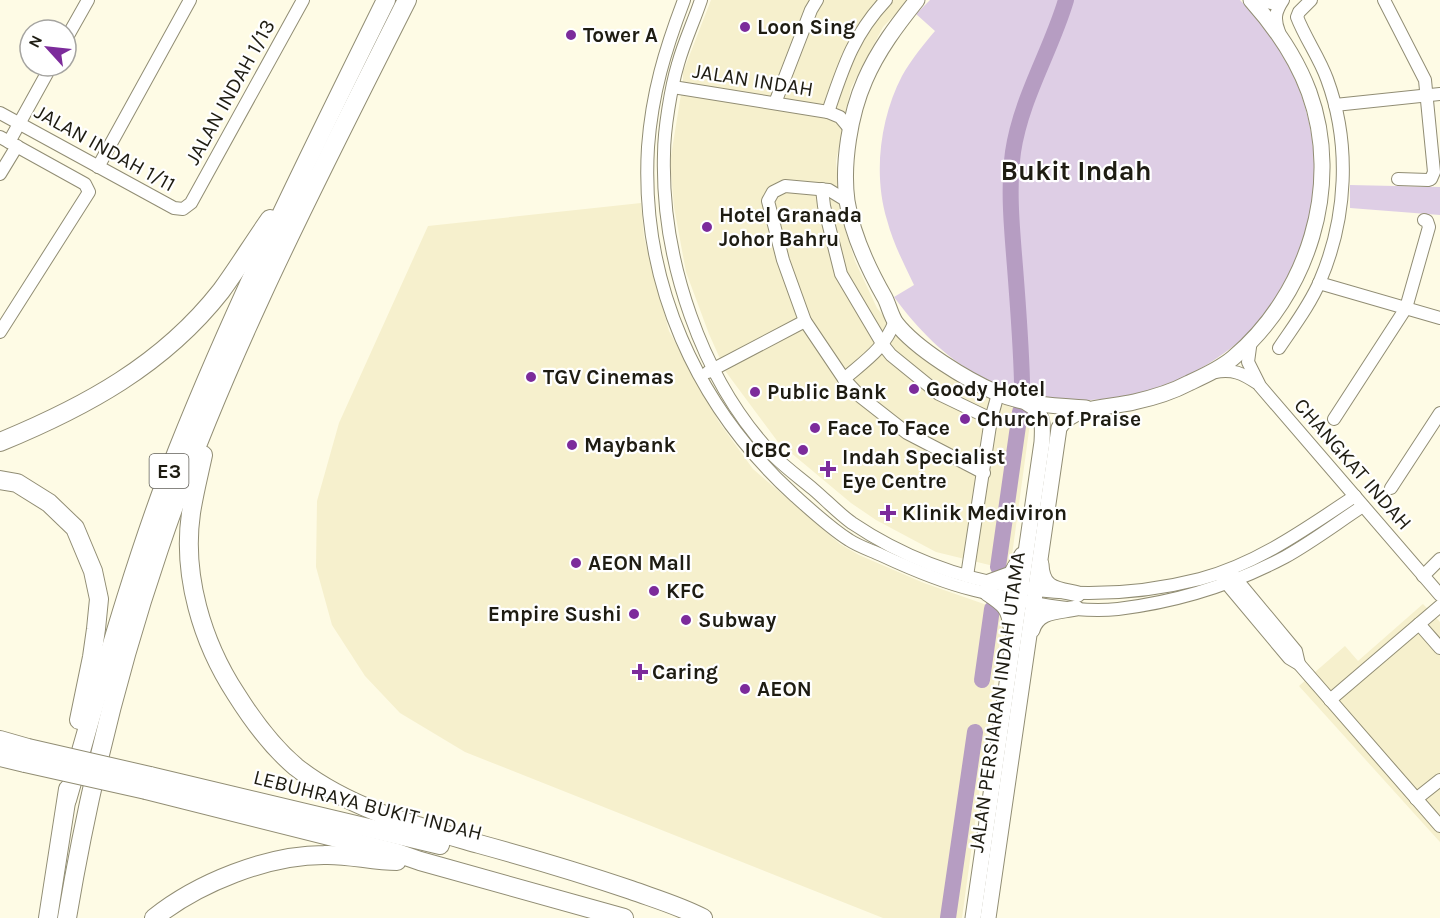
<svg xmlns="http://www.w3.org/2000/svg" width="1440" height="918" viewBox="0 0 1440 918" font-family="Karla,sans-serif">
  <rect width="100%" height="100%" fill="#fefbe5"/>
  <g fill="#f6f0cd">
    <path d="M711 0H909L883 27 851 88 836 161 840 213 855 261 877 308 909 347 985 396 1031 416 1010 570 936 552 876 520 851 503 778 442 726 372 709 334 686 272 674 207 670 162 683 82V72Z"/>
    <path d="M641 203 644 237 669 331 719 422 753 469 840 544 859 555 924 583 1004 611 962 918H883L465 752 400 713 365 676 332 625 316 567 317 501 339 423 428 226Z"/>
    <path d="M1423 604 1440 622V842L1299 686 1345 646 1358 661Z"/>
  </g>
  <g fill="#decee5">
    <path d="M930 0H1240C1316 76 1337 181 1287 277 1273 304 1255 330 1231 348 1161 403 1060 418 980 376 944 357 917 328 894 297L914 285C904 264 893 243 887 220 873 175 880 118 902 76 911 60 923 45 935 31L916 14Z"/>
    <path d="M1350 185 1440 187V215L1350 208Z"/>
  </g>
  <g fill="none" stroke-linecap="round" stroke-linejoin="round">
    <g stroke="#b69dc2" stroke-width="16">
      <path d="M1022 382C1021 343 1018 305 1015 267 1012 229 1008 190 1013 152 1021 98 1051 51 1066 0"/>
      <path d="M998 567 1020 412"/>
      <path d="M982 680 992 609"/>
      <path d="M948 918 975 732"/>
    </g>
    <defs>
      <g id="minor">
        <path d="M684 0C665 50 652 93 648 147 640 282 696 406 795 496 812 511 830 528 849 540 858 546 870 550 881 555 911 569 941 582 974 590 1017 600 1073 614 1118 609 1175 602 1234 584 1285 557 1312 542 1337 523 1363 506"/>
        <path d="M701 0C694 21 684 42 678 64 671 87 664 130 664 154 661 258 701 380 774 456 786 468 800 478 813 489 826 500 838 513 852 523 953 591 1083 609 1200 579 1257 564 1307 528 1355 496"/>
        <path d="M1256 0 1272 3 1279 0"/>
        <path d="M1384 0 1425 80 1434 172 1431 179 1428 180 1398 179"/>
        <path d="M1279 32C1274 19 1275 12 1283 0"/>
        <path d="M66 39 88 0"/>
        <path d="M673 87 828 112 840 117 850 129"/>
        <path d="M775 103 811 10 817 0"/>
        <path d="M1335 105 1440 94"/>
        <path d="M828 112C843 68 853 35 886 0"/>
        <path d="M0 113 174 208 183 209 191 203 303 0"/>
        <path d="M0 137 85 184 89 192 0 332"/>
        <path d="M9 142 51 66"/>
        <path d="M98 167 190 0"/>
        <path d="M0 174 17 146"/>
        <path d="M822 189 824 206 841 274 883 345 891 355 939 394 991 419"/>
        <path d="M847 201 829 190 785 186 773 192 768 201 783 260 805 321 844 379 861 397 907 433 984 473"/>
        <path d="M1319 283 1440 318"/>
        <path d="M1251 340 1248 362 1260 386 1440 595"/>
        <path d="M1279 348C1293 327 1310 305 1320 281 1347 218 1351 144 1327 79 1319 57 1305 38 1297 17L1299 12 1311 0"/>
        <path d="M708 372 805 321"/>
        <path d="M1215 372C1233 369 1242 373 1257 383"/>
        <path d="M844 379C866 360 884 349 895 321"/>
        <path d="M1334 419 1406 308 1429 227 1427 221 1424 220"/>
        <path d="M1391 488 1440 413"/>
        <path d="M1232 574 1296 651 1299 664"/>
        <path d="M967 576 991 419 998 394"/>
        <path d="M1423 576 1440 559"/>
        <path d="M1222 578 1289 658 1299 664 1440 826"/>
        <path d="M1419 624 1440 648"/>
        <path d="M1330 700 1440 606"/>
        <path d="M1416 799 1440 780"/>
      </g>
      <g id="major">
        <path d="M917 0C897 25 878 50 865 80 850 114 842 164 847 201 852 233 869 270 885 298 889 306 891 316 896 323 916 349 967 380 997 393 1025 405 1056 406 1086 408"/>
        <path d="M1041 564C1042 590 1057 589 1078 594"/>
        <path d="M989 582 1011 574 1022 555"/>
        <path d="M987 593C1003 604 1009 607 1011 627"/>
        <path d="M1032 630C1038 610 1058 612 1076 608"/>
        <path d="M973 918 1042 442C1043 424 1044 412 1027 403"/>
        <path d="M988 918 1059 428C1074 405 1110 408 1134 402 1152 398 1172 392 1189 383 1204 376 1220 369 1233 358 1308 295 1343 185 1309 92 1296 57 1276 28 1251 0"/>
      </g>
      <g id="highway">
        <path d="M0 442C85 407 163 365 221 291 238 268 253 243 270 219"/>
        <path d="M203 455C199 474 194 493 191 513 182 575 202 642 236 694 253 721 271 746 296 767 349 809 416 826 479 844 530 858 581 873 631 890 656 899 680 906 703 918"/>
        <path d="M0 480 17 483 49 503 75 528 93 571 99 599 96 629 92 657 79 720"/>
        <path d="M0 740 28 748"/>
        <path d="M0 757 25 763"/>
        <path d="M150 776 440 845"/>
        <path d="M146 790 397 853 420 861 624 918"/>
        <path d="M67 800C101 682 133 563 178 449 239 296 313 148 386 0"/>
        <path d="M48 918 68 789"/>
        <path d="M67 918C88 793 118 669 159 549 223 359 317 179 407 0"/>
        <path d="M154 918C198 883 267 855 324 855 348 854 372 861 397 861"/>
      </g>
    </defs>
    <use href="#minor" stroke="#918d74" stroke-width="14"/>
    <use href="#major" stroke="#918d74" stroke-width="17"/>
    <use href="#highway" stroke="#918d74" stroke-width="20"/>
    <use href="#minor" stroke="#fff" stroke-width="12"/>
    <use href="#major" stroke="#fff" stroke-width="15"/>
    <use href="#highway" stroke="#fff" stroke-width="18"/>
    <defs>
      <g id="highway-bridge">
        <path d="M28 748 150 776"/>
        <path d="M25 763 146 790"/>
      </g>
    </defs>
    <use href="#highway-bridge" stroke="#918d74" stroke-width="20" stroke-linecap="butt"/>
    <use href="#highway-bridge" stroke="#fff" stroke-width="18"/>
  </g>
  <g fill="#7c2b9b" stroke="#fff" stroke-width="2">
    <circle cx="745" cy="27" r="6"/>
    <circle cx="571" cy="35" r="6"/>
    <circle cx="707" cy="227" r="6"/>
    <circle cx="531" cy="377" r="6"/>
    <circle cx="914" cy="389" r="6"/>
    <circle cx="755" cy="392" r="6"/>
    <circle cx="965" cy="419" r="6"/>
    <circle cx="815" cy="428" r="6"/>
    <circle cx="572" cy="445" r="6"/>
    <circle cx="803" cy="450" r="6"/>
    <path d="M825 460h6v6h6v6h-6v6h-6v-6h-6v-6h6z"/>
    <path d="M885 504h6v6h6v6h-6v6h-6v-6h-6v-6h6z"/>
    <circle cx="576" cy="563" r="6"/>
    <circle cx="654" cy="591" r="6"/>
    <circle cx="634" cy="614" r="6"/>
    <circle cx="686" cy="620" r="6"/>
    <path d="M637 663h6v6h6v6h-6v6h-6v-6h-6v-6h6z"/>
    <circle cx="745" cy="689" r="6"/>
  </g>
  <g text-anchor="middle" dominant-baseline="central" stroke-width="4.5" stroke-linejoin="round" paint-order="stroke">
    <rect fill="#fff" stroke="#626059" stroke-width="1.5" x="149.5" y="454" width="39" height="34" rx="4.5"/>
    <g font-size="20" font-weight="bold" fill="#1e1c12">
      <text x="169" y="471">E3</text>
    </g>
    <g font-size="21" font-weight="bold" fill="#1e1c12" stroke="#fff" text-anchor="start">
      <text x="757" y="27">Loon Sing</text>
      <text x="583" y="35">Tower A</text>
      <text x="719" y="215">Hotel Granada<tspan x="719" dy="24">Johor Bahru</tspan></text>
      <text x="543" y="377">TGV Cinemas</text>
      <text x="926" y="389">Goody Hotel</text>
      <text x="767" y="392">Public Bank</text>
      <text x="977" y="419">Church of Praise</text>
      <text x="827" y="428">Face To Face</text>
      <text x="584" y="445">Maybank</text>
      <text x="791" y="450" text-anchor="end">ICBC</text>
      <text x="842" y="457">Indah Specialist<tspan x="842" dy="24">Eye Centre</tspan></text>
      <text x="902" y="513">Klinik Mediviron</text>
      <text x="588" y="563">AEON Mall</text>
      <text x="666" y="591">KFC</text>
      <text x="622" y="614" text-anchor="end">Empire Sushi</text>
      <text x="698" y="620">Subway</text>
      <text x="652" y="672">Caring</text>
      <text x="757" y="689">AEON</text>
    </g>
    <g font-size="21" fill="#1e1c12" stroke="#fff">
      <text transform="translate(753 80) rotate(9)">JALAN INDAH</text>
      <text transform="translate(230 92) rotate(-61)">JALAN INDAH 1/13</text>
      <text transform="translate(105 148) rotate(29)">JALAN INDAH 1/11</text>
      <text transform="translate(1353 464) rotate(49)">CHANGKAT INDAH</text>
      <text transform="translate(997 702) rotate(-82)">JALAN PERSIARAN INDAH UTAMA</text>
      <text transform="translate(368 805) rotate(14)">LEBUHRAYA BUKIT INDAH</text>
    </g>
    <g font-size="27" font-weight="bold" fill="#1e1c12" stroke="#fff">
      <text x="1076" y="171">Bukit Indah</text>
    </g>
  </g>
  <g transform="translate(48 48) rotate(297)"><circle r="28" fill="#ffffff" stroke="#a5a4a0" stroke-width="1.5"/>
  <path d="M0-4.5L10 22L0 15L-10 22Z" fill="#7c2b9b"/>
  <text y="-9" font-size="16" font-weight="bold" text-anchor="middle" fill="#1e1c12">N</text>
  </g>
</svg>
